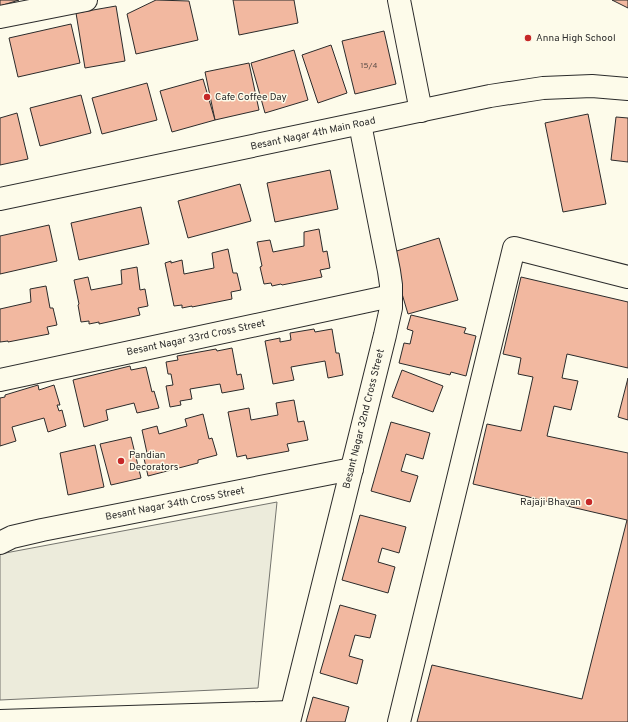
<svg xmlns="http://www.w3.org/2000/svg" width="628" height="722" viewBox="0 0 628 722" font-family="Overpass,sans-serif">
  <rect width="100%" height="100%" fill="#fdfbea"/>
  <path fill="#ecebdb" stroke="#74746e" d="M277 502 258 688 0 700V554Z"/>
  <g fill="#f2b8a0" stroke="#2b2b2b">
    <path d="M0 0H19L0 6Z"/>
    <path d="M156 0 189 1 198 40 136 54 127 14Z"/>
    <path d="M233 0H294L298 23 239 35Z"/>
    <path d="M612 0H628V8Z"/>
    <path d="M116 6 125 61 85 68 76 13Z"/>
    <path d="M71 24 80 63 18 77 9 38Z"/>
    <path d="M384 31 396 84 355 94 342 41Z"/>
    <path d="M331 45 347 93 318 103 302 55Z"/>
    <path d="M294 50 308 100 265 113 251 63Z"/>
    <path d="M249 63 259 110 215 120 205 72Z"/>
    <path d="M203 79 215 120 172 132 160 91Z"/>
    <path d="M147 83 157 120 102 134 92 98Z"/>
    <path d="M81 95 91 133 40 146 30 108Z"/>
    <path d="M17 113 28 159 0 165V118Z"/>
    <path d="M588 114 606 204 563 212 545 123Z"/>
    <path d="M616 117 628 118V162L611 160Z"/>
    <path d="M330 170 338 209 275 222 267 183Z"/>
    <path d="M240 184 251 221 188 238 178 201Z"/>
    <path d="M141 207 149 244 79 260 71 223Z"/>
    <path d="M49 225 57 261 0 274V236Z"/>
    <path d="M319 229 323 252 327 251 330 268 320 270 322 277 282 285 281 284 272 286 271 283 264 284 260 267 262 266 257 242 270 240 273 252 304 246V232Z"/>
    <path d="M439 238 458 300 408 314 390 253Z"/>
    <path d="M228 249 233 273H237L241 290 231 292 232 299 192 307V306L182 308V305L174 306 165 263 171 261V263L182 260 184 274 214 268 212 253Z"/>
    <path d="M137 267 140 290 145 289 148 306 138 308 140 315 99 324V322L89 324V321L81 322 78 305 79 304 74 280 88 277 91 290 122 284 121 270Z"/>
    <path d="M521 277 628 302V368L567 354 562 378 578 381 571 410 554 406 547 436 628 453V722H417L432 665 582 699 627 520 473 484 487 424 521 431 533 377 518 374 521 358 503 354Z"/>
    <path d="M46 286 50 308H53L57 325 47 327 49 334 8 342V341L0 342V309L31 302 30 289Z"/>
    <path d="M411 315 466 328 464 333 476 336 466 376 451 372 450 375 399 363 404 343 410 344 413 331 407 329Z"/>
    <path d="M314 329 315 332 332 329 336 353H339L343 375 328 378 325 361 291 367 294 380 273 384 265 341 280 338V342L291 340 290 333Z"/>
    <path d="M232 348 237 375 241 374 244 389 222 393 220 384 190 389 192 399 180 401 181 405 170 407 166 386 173 385 171 374H168L166 362 178 360 177 356 216 349 217 351Z"/>
    <path d="M130 366 131 370 146 367 152 392 154 391 159 408 137 413 134 403 106 410 108 420 84 427 73 380Z"/>
    <path d="M402 370 443 386 433 412 392 397Z"/>
    <path d="M628 378V420L618 417Z"/>
    <path d="M38 385 39 390 54 385 60 405H57L59 411 62 410 66 426 48 432 44 418 12 427 16 441 0 446V398L5 397V395Z"/>
    <path d="M294 400 298 422 304 421 308 440 287 444 289 451 247 459 246 455 237 457 228 412 249 408 251 420 278 415 276 403Z"/>
    <path d="M203 414 209 439 212 438 217 455 198 460V463L148 476 143 454 147 453 142 430 157 426 159 434 187 426 185 419Z"/>
    <path d="M391 422 430 433 423 459 406 454 401 471 418 476 410 502 371 491Z"/>
    <path d="M131 437 141 478 111 485 100 444Z"/>
    <path d="M95 445 104 487 68 495 60 453Z"/>
    <path d="M360 515 406 527 399 553 382 548 378 562 395 567 388 593 342 580Z"/>
    <path d="M340 605 376 615 370 638 355 635 349 656 363 660 357 684 320 673Z"/>
    <path d="M313 697 349 707 345 722H306Z"/>
  </g>
  <g fill="none" stroke-linecap="round" stroke-linejoin="round">
    <defs>
      <g id="minor">
        <path d="M399 0 421 111"/>
        <path d="M0 17 86 0"/>
        <path d="M0 199 490 96 543 88 592 86 628 89"/>
        <path d="M0 380 391 296"/>
        <path d="M0 543 12 537 42 530 352 469"/>
        <path d="M0 721 291 712"/>
        <path d="M289 722 385 335 391 308V285L389 271 360 124"/>
        <path d="M399 722 514 248 628 277"/>
      </g>
    </defs>
    <use href="#minor" stroke="#2b2b2b" stroke-width="24"/>
    <use href="#minor" stroke="#fdfbea" stroke-width="22"/>
  </g>
  <g fill="#c62828" stroke="#fdfbea" stroke-width="1.5">
    <circle cx="528" cy="38" r="4"/>
    <circle cx="207" cy="97" r="4"/>
    <circle cx="121" cy="461" r="4"/>
    <circle cx="589" cy="502" r="4"/>
  </g>
  <g text-anchor="middle" dominant-baseline="central" stroke-width="3" stroke-linejoin="round" paint-order="stroke">
    <g font-size="8" fill="#5d4e48">
      <text x="369" y="66">15/4</text>
    </g>
    <g font-size="10" fill="#2b2b2b" stroke="#fdfbea" text-anchor="start">
      <text x="536" y="38">Anna High School</text>
      <text x="215" y="97">Cafe Coffee Day</text>
      <text x="129" y="455">Pandian<tspan x="129" dy="12">Decorators</tspan></text>
      <text x="581" y="502" text-anchor="end">Rajaji Bhavan</text>
    </g>
    <g font-size="10" fill="#2b2b2b" stroke="#fdfbea">
      <text transform="translate(313 134) rotate(-12)">Besant Nagar 4th Main Road</text>
      <text transform="translate(196 338) rotate(-12)">Besant Nagar 33rd Cross Street</text>
      <text transform="translate(364 419) rotate(-76)">Besant Nagar 32nd Cross Street</text>
      <text transform="translate(175 504) rotate(-11)">Besant Nagar 34th Cross Street</text>
    </g>
  </g>
</svg>
